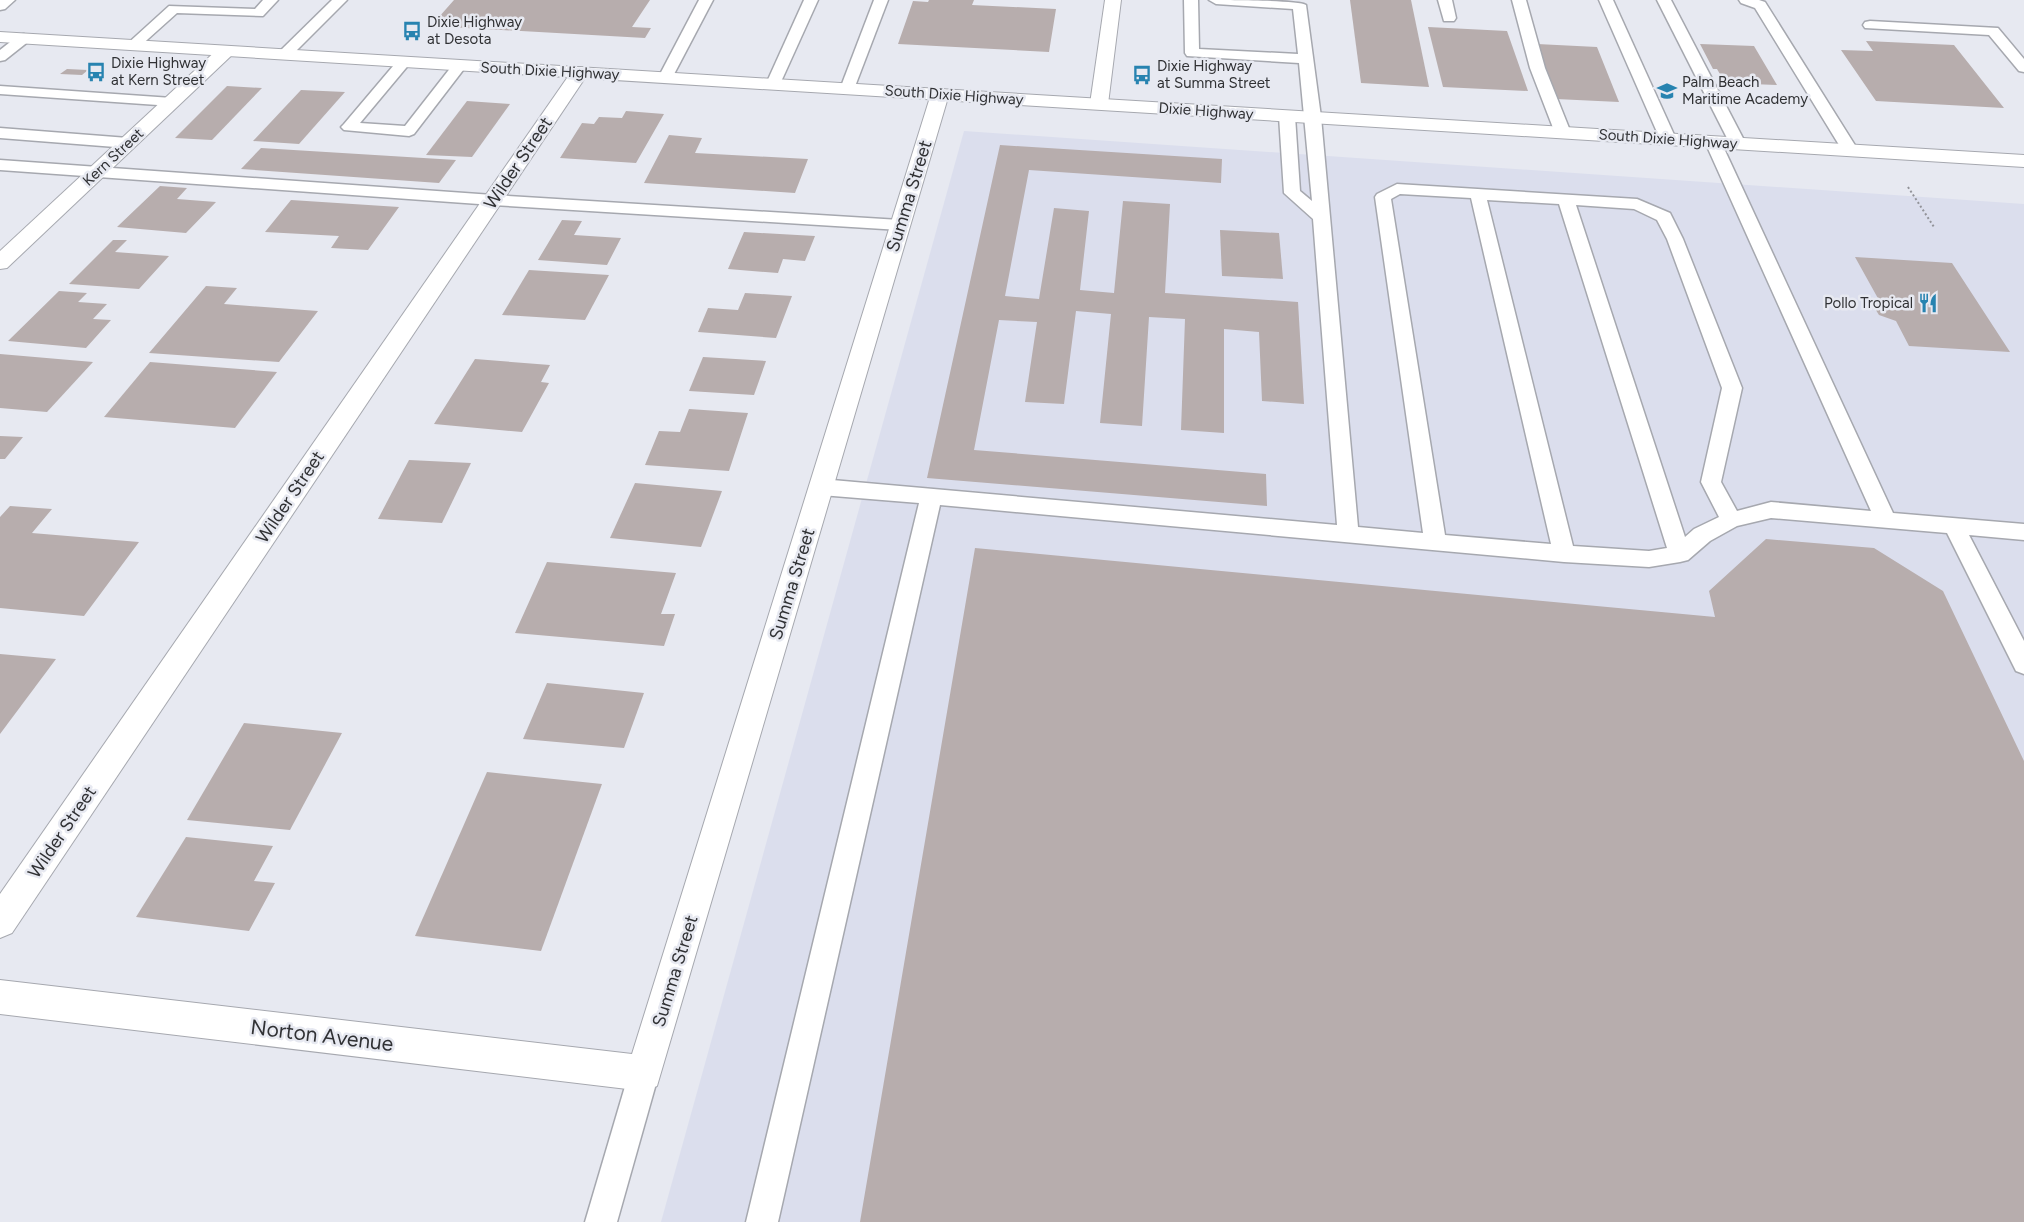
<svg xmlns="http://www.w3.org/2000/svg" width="2024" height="1222" viewBox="0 0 2024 1222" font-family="Figtree,sans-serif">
  <rect width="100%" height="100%" fill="#e7e9f1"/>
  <path fill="#dbdeed" d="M964 131 2024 204V1222H661Z"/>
  <g fill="#b7adad">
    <path d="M454 0H650L632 27 651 28 645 38 431 26Z"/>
    <path d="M929 0H974L972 5 1056 9 1049 52 898 44 913 1 928 2Z"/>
    <path d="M1350 0H1411L1429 87 1361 83Z"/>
    <path d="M1428 27 1507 31 1528 91 1443 87Z"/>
    <path d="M1866 41 1954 45 2004 108 1876 101 1841 50 1873 51Z"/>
    <path d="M1537 44 1597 47 1619 102 1556 99Z"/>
    <path d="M1700 44 1754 46 1777 85 1725 83 1717 69H1713Z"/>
    <path d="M67 69 88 70 82 75 60 74Z"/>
    <path d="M227 86 262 88 212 140 175 138Z"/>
    <path d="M301 90 345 92 299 144 253 141Z"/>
    <path d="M467 101 510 104 472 157 426 155Z"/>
    <path d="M626 111 664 114 636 163 560 158 582 123 594 124 599 117 622 118Z"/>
    <path d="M669 135 702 138 695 153 808 159 795 193 644 183Z"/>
    <path d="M1000 145 1222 159 1221 183 1029 170 1005 296 1039 299 1054 208 1089 211 1080 290 1114 293 1123 201 1170 204 1165 293 1298 302 1304 404 1262 401 1259 332 1224 329V433L1181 430 1185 319 1149 317 1142 426 1100 423 1111 314 1076 311 1064 404 1025 402 1037 322 999 320 974 450 1266 474 1267 506 927 478Z"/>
    <path d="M261 148 456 160 439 183 241 169Z"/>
    <path d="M160 186 187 188 177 199 216 202 186 233 117 227Z"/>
    <path d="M291 200 399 207 368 250 331 248 339 236 265 232Z"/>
    <path d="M562 220 582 221 574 235 621 238 607 265 538 260Z"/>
    <path d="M1220 230 1279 233 1283 279 1222 276Z"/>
    <path d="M744 232 815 236 805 261 783 259 778 273 728 269Z"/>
    <path d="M113 240H127L115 252 169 256 139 289 69 284Z"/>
    <path d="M1855 257 1952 263 2010 352 1909 346 1896 321 1879 315 1874 307 1880 302Z"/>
    <path d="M529 270 609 275 585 320 502 315Z"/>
    <path d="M206 286 237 288 224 304 318 311 279 362 149 353Z"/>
    <path d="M59 291 87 293 78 302 107 304 93 319 111 320 86 348 8 341Z"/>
    <path d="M745 293 792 296 776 338 698 332 708 308 738 310Z"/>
    <path d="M0 354 93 362 47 412 0 408Z"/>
    <path d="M703 357 766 361 754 395 689 391Z"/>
    <path d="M475 359 550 365 541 382 549 383 522 432 434 424Z"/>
    <path d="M150 362 277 372 235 428 104 417Z"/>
    <path d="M689 409 748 413 729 471 645 465 659 431 680 432Z"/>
    <path d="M0 436 23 437 5 459H0Z"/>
    <path d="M409 460 471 463 442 523 378 519Z"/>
    <path d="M635 483 722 491 701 547 610 538Z"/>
    <path d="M10 506 52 509 32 533 139 542 84 616 0 608V517Z"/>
    <path d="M1766 539 1874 548 1943 591 2024 761V1222H860L975 548 1715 617 1709 591Z"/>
    <path d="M547 562 676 573 661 614H675L664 646 515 633Z"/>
    <path d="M0 654 56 659 0 734Z"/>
    <path d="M547 683 644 693 624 748 523 739Z"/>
    <path d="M244 723 342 733 290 830 187 820Z"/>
    <path d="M487 772 602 784 541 951 415 936Z"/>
    <path d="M186 837 273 846 254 881 275 883 249 931 136 917Z"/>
  </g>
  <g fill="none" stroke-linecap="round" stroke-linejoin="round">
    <defs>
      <g id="lane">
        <path d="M0 0H15L5 9 0 10Z"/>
        <path d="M263 0H278L263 16 177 13 138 48H128L126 45 169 6 255 9Z"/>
        <path d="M332 0H347L290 57H280L278 54 280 51Z"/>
        <path d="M699 0H713L672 78 670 81H660L658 78Z"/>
        <path d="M804 0H818L780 84 778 87H768L766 84Z"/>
        <path d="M874 0H888L854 89 852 92H842L840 89Z"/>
        <path d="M1184 0H1198L1199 49 1298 54 1293 9 1216 4 1209 0C1224 0 1299 0 1306 5L1321 117 1358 527 1423 533 1375 197 1377 194 1397 184 1637 199 1670 213 1683 239 1742 388 1721 482 1737 511 1771 502 1871 511 1705 142 1708 139H1718L1721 142 1893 513 2024 524V540L1969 535 2024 641V674L2016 671 1947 533 1771 518 1737 526 1710 541 1688 560 1680 562 1649 567 1564 562 940 505 778 1222H746L919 503 821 495 814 492 811 487 814 482 821 479 1337 525 1313 219 1284 193 1279 116 1282 113H1292L1295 116 1300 191 1312 201 1299 63 1187 56 1185 53ZM1400 194 1471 198 1551 544 1445 535 1391 199ZM1487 200 1559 204 1667 548 1649 551 1573 546ZM1576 205 1634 209 1657 220 1667 239 1722 388 1701 482 1719 517 1694 529 1685 537Z"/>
        <path d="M1438 0H1452L1456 18 1454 21H1444Z"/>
        <path d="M1512 0H1526L1545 68 1571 133 1568 136H1558L1555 133 1530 68Z"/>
        <path d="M1599 0H1613L1676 139 1673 142H1663L1660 139Z"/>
        <path d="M1657 0H1671L1746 144 1743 147H1733L1730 144Z"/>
        <path d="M1739 0H1759L1765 2 1858 150 1856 153H1844L1755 8 1741 3Z"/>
        <path d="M1870 21 1998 28 2024 59V72L2019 71 1989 35 1865 28 1863 25 1865 22Z"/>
        <path d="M24 34 31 38 29 41 5 60 0 61V50L19 35Z"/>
        <path d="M404 58 409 59 411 62 360 123 405 126 455 62H465L467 65 414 134 409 136 344 130 341 127 344 124 399 59Z"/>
        <path d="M0 86 172 98 177 99 179 102 177 105 172 106 0 94Z"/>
        <path d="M0 128 128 138 133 140 136 143 133 146 128 148 0 138Z"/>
        <path d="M0 160 493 195 900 220 906 221 908 225 906 229 900 230 493 205 0 170Z"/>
        <path d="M644 1058 654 1063 659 1073 617 1222H585L629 1073 634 1063Z"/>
      </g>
      <g id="street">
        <path d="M1105 0H1121L1108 104 1105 108 1099 109 1093 108 1090 104Z"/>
        <path d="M226 46 232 47 235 51 232 55 7 268 0 269V251L220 47Z"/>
        <path d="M580 67 586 68 589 72 12 933 0 938V894L574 68Z"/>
        <path d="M940 89 946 90 949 94 657 1086 644 1091 0 1014V980L632 1054 931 94 934 90Z"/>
      </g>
      <path id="primary" d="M0 32 2024 155V167L0 42Z"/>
    </defs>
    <use href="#lane" stroke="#a6a8af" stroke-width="3"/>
    <use href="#street" stroke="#a6a8af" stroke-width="2"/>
    <use href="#primary" stroke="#a6a8af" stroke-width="2"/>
    <path stroke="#929399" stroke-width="2" stroke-dasharray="2 2.5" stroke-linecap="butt" d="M1908 187 1934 227"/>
    <use href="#lane" fill="#fff" fill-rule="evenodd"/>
    <use href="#street" fill="#fff" fill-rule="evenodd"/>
    <use href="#primary" fill="#fff" fill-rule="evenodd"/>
  </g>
  <defs>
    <symbol id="bus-bare" viewBox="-9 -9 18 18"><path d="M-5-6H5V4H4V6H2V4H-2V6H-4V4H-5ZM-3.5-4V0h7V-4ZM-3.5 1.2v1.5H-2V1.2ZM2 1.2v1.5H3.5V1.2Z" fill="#2783b0" stroke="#e7e9f1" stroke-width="2.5" paint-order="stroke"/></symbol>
    <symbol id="school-bare" viewBox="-9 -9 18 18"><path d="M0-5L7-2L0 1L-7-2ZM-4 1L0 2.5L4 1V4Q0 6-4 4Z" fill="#2783b0" stroke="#e7e9f1" stroke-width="2.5" paint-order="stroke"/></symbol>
    <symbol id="restaurant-bare" viewBox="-9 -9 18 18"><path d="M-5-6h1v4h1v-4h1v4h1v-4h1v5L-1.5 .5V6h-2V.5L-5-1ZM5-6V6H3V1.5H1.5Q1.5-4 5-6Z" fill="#2783b0" stroke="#e7e9f1" stroke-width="2.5" paint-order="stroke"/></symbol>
  </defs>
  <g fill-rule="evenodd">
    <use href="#bus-bare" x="398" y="17" width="28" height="28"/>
    <use href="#bus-bare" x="82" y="58" width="28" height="28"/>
    <use href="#bus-bare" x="1128" y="61" width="28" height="28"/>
    <use href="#school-bare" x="1653" y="77" width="28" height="28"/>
    <use href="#restaurant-bare" x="1914" y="289" width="28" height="28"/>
  </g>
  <g text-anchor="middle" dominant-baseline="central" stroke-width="5" stroke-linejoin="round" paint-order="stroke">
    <g font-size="15" fill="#303134" stroke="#e7e9f1" text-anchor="start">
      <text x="427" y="22">Dixie Highway<tspan x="427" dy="17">at Desota</tspan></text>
      <text x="111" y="63">Dixie Highway<tspan x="111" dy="17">at Kern Street</tspan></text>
      <text x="1157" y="66">Dixie Highway<tspan x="1157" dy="17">at Summa Street</tspan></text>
      <text x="1682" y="82">Palm Beach<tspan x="1682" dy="17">Maritime Academy</tspan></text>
      <text x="1913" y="303" text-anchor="end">Pollo Tropical</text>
    </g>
    <g font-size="15" fill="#303134" stroke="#e7e9f1">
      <text transform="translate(550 71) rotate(3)">South Dixie Highway</text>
      <text transform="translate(954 95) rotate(4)">South Dixie Highway</text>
      <text transform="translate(1206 111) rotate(4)">Dixie Highway</text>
      <text transform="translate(1668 139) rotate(4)">South Dixie Highway</text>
      <text transform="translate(113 157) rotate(-43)">Kern Street</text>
    </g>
    <g font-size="18" fill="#303134" stroke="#e7e9f1">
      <text transform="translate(518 163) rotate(-56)">Wilder Street</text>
      <text transform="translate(909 196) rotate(-73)">Summa Street</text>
      <text transform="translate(290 497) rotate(-56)">Wilder Street</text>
      <text transform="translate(792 584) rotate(-73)">Summa Street</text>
      <text transform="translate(62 832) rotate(-56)">Wilder Street</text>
      <text transform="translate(675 971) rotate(-73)">Summa Street</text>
    </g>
    <g font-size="21" fill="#303134" stroke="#e7e9f1">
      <text transform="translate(322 1035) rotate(7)">Norton Avenue</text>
    </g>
  </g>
</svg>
